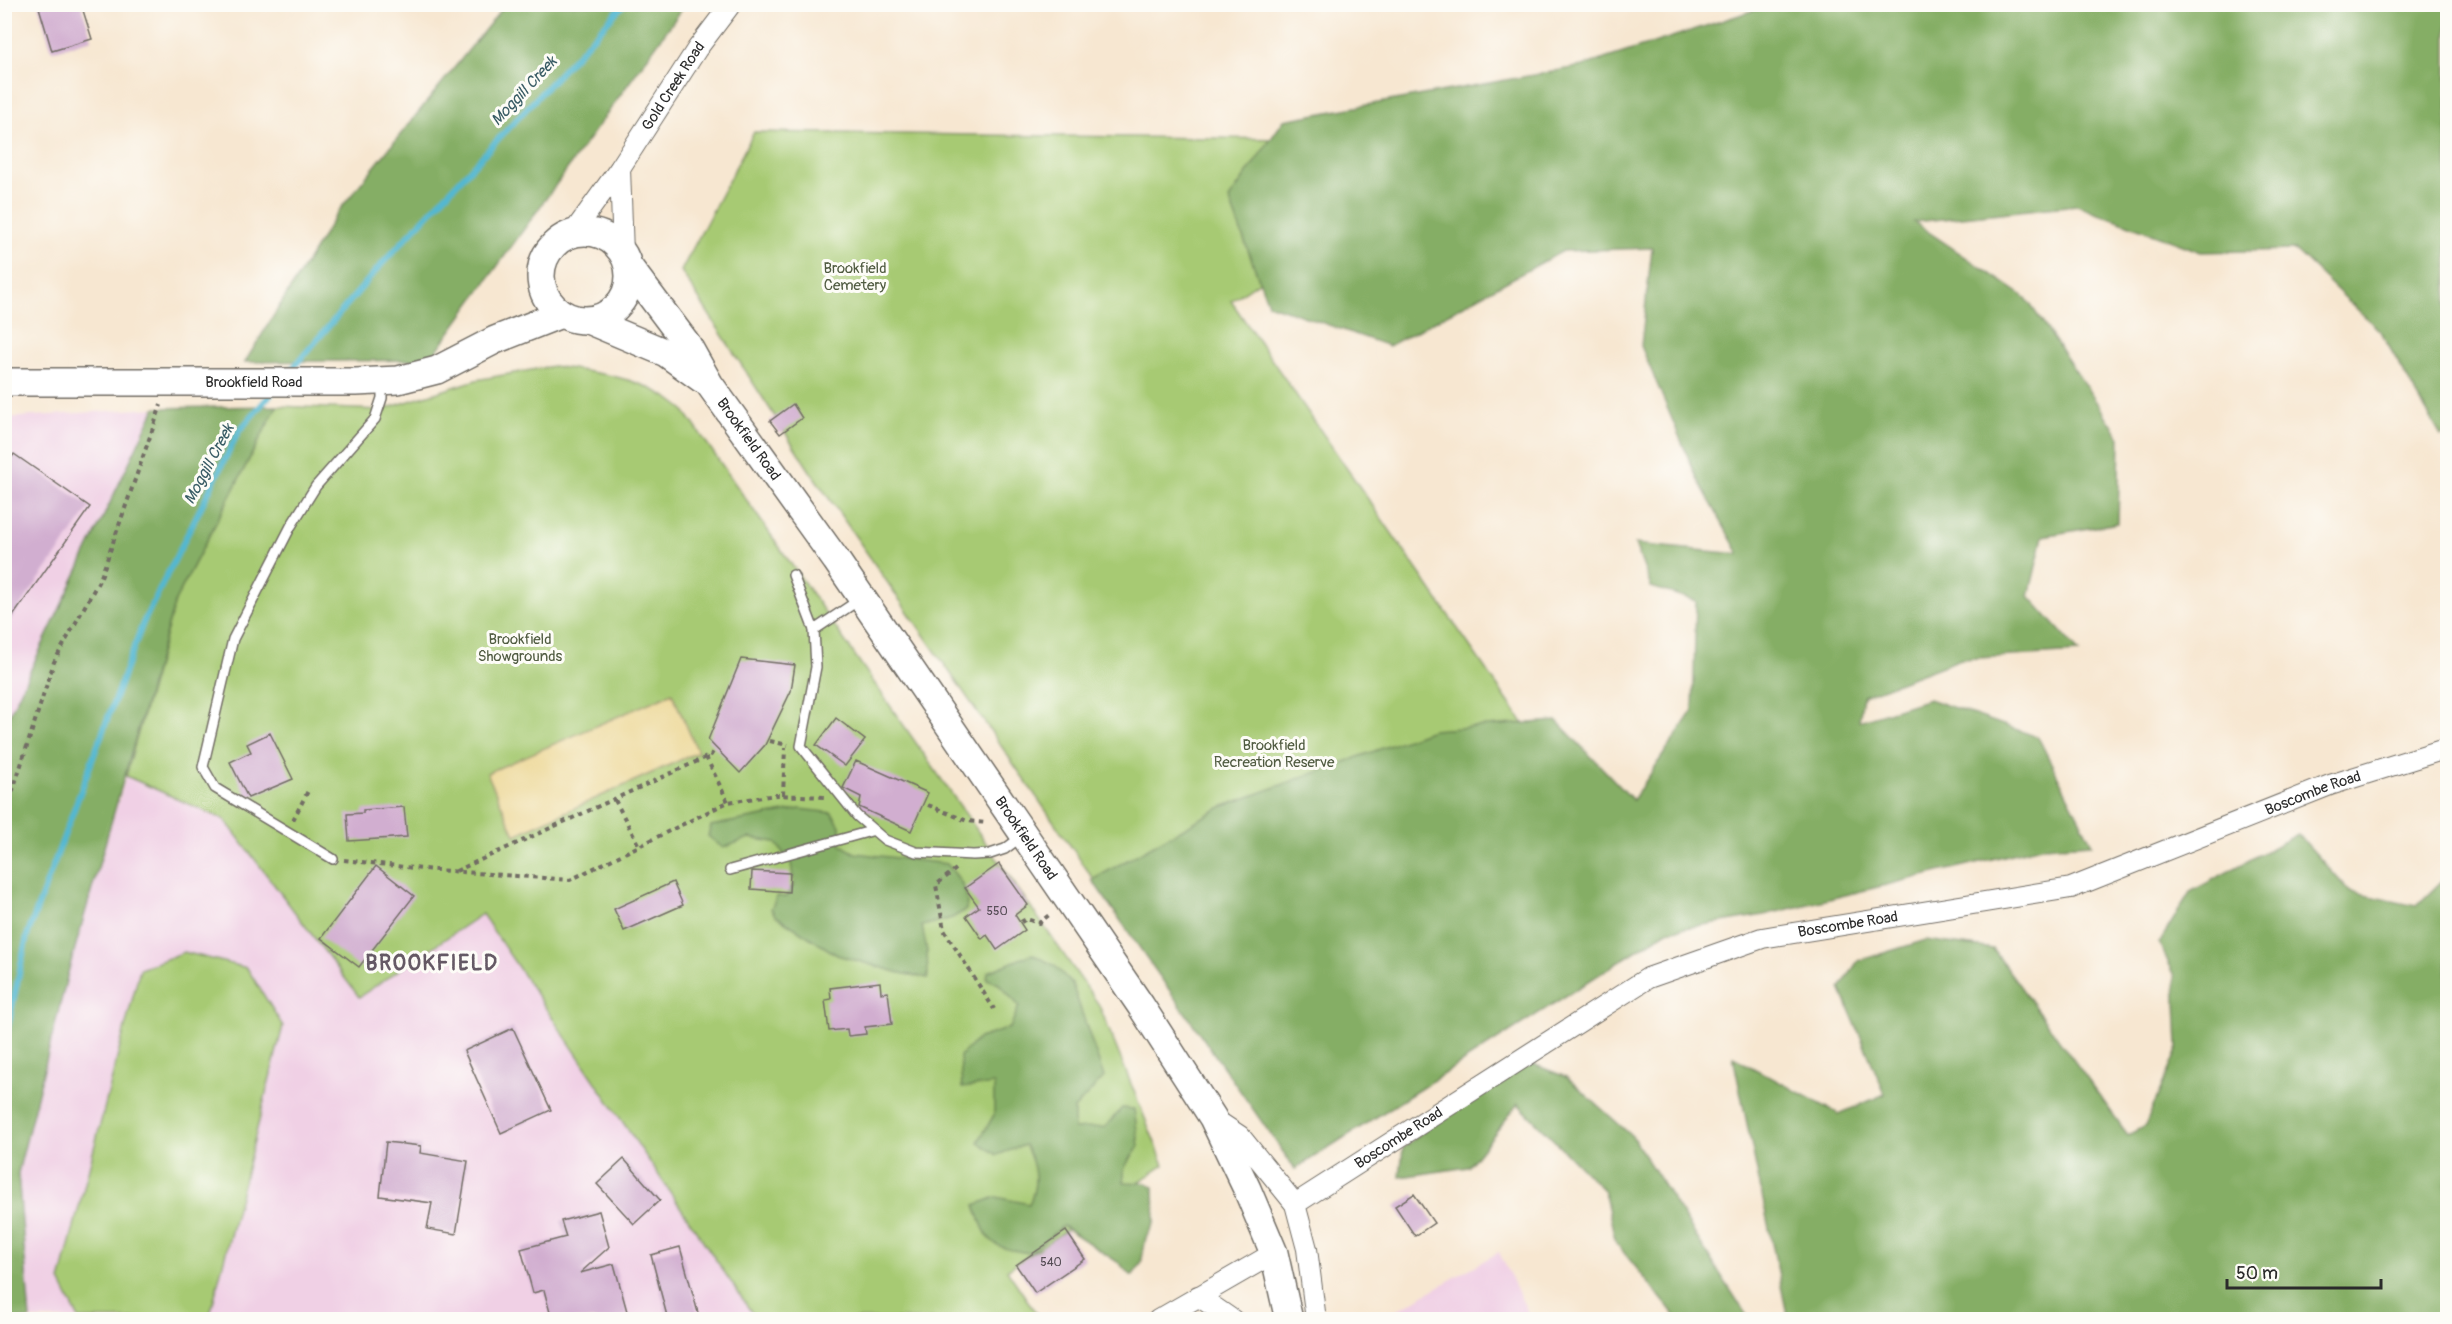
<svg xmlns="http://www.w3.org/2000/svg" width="2452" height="1324" viewBox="0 0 2452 1324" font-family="Pangolin,sans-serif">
  <rect width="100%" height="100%" fill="#fdfcf7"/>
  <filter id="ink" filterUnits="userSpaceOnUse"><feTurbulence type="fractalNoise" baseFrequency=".0167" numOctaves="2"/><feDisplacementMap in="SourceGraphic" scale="12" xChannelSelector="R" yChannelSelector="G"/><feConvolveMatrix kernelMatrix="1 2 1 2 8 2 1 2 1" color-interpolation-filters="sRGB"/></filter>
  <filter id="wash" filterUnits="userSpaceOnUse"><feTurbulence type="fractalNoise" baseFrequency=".008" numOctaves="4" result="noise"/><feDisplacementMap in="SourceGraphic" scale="24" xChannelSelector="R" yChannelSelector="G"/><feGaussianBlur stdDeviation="1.35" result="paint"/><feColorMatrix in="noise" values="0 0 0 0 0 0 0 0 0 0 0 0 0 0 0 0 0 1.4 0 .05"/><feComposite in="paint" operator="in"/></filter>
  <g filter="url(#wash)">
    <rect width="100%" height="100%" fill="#f7e7d1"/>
    <g fill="#f0d0e5">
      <path d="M155 408 5 724V418Z"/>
      <path d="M126 776 225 820 359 997 481 914 756 1319H30L18 1173 69 969Z"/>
      <path d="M1499 1252 1531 1319H1382Z"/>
    </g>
    <g fill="#a7ca73" stroke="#697a4f" stroke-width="1.5">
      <path d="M754 132 1291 139 1351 219 1231 301 1667 931 1295 1169 810 471 681 271Z"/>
      <path d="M553 366C602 374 643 376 683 409L1099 1005 1164 1165 1007 1270 1040 1319H756L482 914 359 997 225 820 126 776 175 601 277 406 381 410 476 380Z"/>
      <path d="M184 952 247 968 283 1026 209 1319H79L60 1281 140 969Z"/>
    </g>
    <g fill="#85ae65" stroke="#586c48" stroke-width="1.5">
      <path d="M505 5H685L430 360 245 362 337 213Z"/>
      <path d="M1770 5H2447V433L2441 436 2380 331 2295 250 2201 252 2077 205 1914 222 2026 298 2120 437 2118 523 2043 536 2029 596 2079 652 1961 659 1863 696 1859 721 1929 699 2038 737 2092 844 2041 847 1764 915 1667 931 1295 1169 1092 880 1221 807 1432 730 1557 721 1633 800 1693 710 1696 601 1651 587 1635 544 1739 554 1696 476 1641 346 1652 248 1563 251 1389 346 1268 304 1229 199 1284 120 1583 66Z"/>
      <path d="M277 406 175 601 69 969 18 1173 30 1319H5V724L155 408Z"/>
      <path d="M800 809 832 813 840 826 841 845 855 853 947 864C959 878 970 891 966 910L952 918 922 926 927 951 928 978 900 973 837 955 776 916 771 909 777 896 786 897 794 884 791 863 775 842 749 838 723 848 708 836 711 826Z"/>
      <path d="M2298 834 2350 892 2416 906 2447 876V1319H1788L1733 1057 1839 1114 1885 1094 1840 988 1858 961 1926 940 1993 949 2128 1135 2145 1126 2178 1048 2175 976 2159 943 2190 892Z"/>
      <path d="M1032 954 1054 965 1072 984 1104 1077 1074 1109V1129L1105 1127 1122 1108 1134 1109 1139 1146 1124 1168V1182L1146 1183 1154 1187 1155 1222 1146 1237 1141 1264 1132 1276 1119 1263 1063 1226 1030 1253C990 1248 987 1242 975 1205L996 1197 1029 1204C1039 1183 1036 1166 1025 1145L997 1155 978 1142 994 1115V1084L962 1088 960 1056 979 1038 1010 1028 1019 1006 999 984 987 979 988 972Z"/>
      <path d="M1533 1064 1566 1077 1632 1136 1749 1319H1678L1616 1243 1604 1191 1518 1104 1468 1167 1400 1177 1403 1148 1499 1070Z"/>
    </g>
    <path fill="#eeda9e" stroke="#8c8264" stroke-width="1.5" d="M672 693 698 752 515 835 487 773Z"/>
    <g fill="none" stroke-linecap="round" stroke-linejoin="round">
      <g stroke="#53b7d1" stroke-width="6">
        <path d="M287 375 380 266 624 4"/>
        <path d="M4 1045 27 936 143 623 239 431 275 389"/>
      </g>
    </g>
    <g id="blocks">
      <g fill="#d1aed0">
        <path d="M38 4H81L92 39 52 51Z"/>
        <path d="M793 404 802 418 780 434 770 421Z"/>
        <path d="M14 454 90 507 4 629V468Z"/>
        <path d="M741 659 795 665 791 691 765 745 740 773 708 740Z"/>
        <path d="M836 718 865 740 845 766 816 745Z"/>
        <path d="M270 733 293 779 248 798 230 762 251 752 247 744Z"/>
        <path d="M856 761 928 793 911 831 859 807 861 797 843 788Z"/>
        <path d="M404 807 407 837 349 841 347 814 363 813V810Z"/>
        <path d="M999 864 1028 905 1015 915 1025 930 997 950 987 935 982 939 966 916 979 907 965 888Z"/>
        <path d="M376 866 414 896 359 967 321 938Z"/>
        <path d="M752 871 790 873 789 892 751 889Z"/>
        <path d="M673 882 683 905 624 931 614 909Z"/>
        <path d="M880 982 881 993 888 992 892 1024 865 1027 866 1034 848 1036 847 1029 829 1031 825 1000 831 999 830 988Z"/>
        <path d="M513 1028 551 1110 501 1133 464 1051Z"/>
        <path d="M386 1142 421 1146 420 1153 468 1161 456 1234 427 1229 432 1203 380 1196Z"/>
        <path d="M624 1159 660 1200 634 1224 597 1184Z"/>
        <path d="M1414 1194 1434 1223 1415 1236 1395 1206Z"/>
        <path d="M599 1211 609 1247 580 1273 614 1264 628 1315 610 1320H552L544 1290 533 1293 521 1249 566 1237 561 1221Z"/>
        <path d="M1066 1231 1085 1259 1035 1293 1016 1265Z"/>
        <path d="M680 1247 700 1320H668L651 1255Z"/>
      </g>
    </g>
  </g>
  <g filter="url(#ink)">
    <use href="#blocks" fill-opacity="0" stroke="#726d65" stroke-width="1.5"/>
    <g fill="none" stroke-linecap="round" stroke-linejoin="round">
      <defs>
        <g id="service">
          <path d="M793 575 814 630"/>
          <path d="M859 600 814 630 816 667 801 746 857 816 885 840 916 852 973 855 990 854 1005 849 1021 837"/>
          <path d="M333 859 215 788 203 767 233 639 291 526 316 486 375 419 382 398V383"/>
          <path d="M730 870 871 831"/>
        </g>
        <g id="minor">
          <path d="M620 168 623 254"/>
          <path id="s1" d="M573 233 620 168 697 49 731 4"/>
          <path d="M1213 1118 1240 1136 1295 1204 1307 1249 1316 1320"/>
          <path id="s2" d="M1295 1204 1648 978 1762 938 2071 888 2330 785 2448 748"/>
          <path d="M1198 1296 1233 1320"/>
          <path d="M1158 1320 1274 1253"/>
        </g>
        <g id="secondary">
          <circle cx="585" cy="276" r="44"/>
          <path id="s3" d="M629 267 687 344 710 385 836 560 1141 1006 1213 1118 1247 1189 1274 1253 1289 1320"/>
          <path d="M590 321 666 353 702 379"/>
          <path id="s4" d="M4 382H356L398 380 437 370 495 340 561 314"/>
        </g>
      </defs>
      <use href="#service" stroke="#726d65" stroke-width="12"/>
      <use href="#minor" stroke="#726d65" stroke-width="22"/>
      <use href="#secondary" stroke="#726d65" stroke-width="30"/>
      <g stroke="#726d65" stroke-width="4" stroke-dasharray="4.5 4.5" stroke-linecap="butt">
        <path d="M770 741 788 745"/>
        <path d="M706 757 728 802"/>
        <path d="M783 795 785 748"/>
        <path d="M615 800 638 844"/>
        <path d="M928 805 967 821 987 823"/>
        <path d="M4 818 54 662 101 577 161 405"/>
        <path d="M293 820 308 791"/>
        <path d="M344 860 423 869 570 880 728 802 776 795 824 797"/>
        <path d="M956 869 936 885 944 930 994 1009"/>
        <path d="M456 871 711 755 714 750"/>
        <path d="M1021 922 1026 919 1039 923 1049 915"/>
      </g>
      <use href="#service" stroke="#fff" stroke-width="9"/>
      <use href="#minor" stroke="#fff" stroke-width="20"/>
      <use href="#secondary" stroke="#fff" stroke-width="27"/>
    </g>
  </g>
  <g text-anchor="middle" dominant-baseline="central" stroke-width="6" stroke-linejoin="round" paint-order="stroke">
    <g font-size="12" fill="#544c54">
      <text x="997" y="911">550</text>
      <text x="1051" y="1262">540</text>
    </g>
    <g font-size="15" fill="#2b2b2b" stroke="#fdfcf7">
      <text stroke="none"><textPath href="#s1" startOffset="178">Gold Creek Road</textPath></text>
      <text stroke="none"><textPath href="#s4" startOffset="250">Brookfield Road</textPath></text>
      <text stroke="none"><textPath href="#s3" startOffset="210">Brookfield Road</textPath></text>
      <text stroke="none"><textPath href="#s2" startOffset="1113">Boscombe Road</textPath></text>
      <text stroke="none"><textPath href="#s3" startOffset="696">Brookfield Road</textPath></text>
      <text stroke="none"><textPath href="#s2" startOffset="627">Boscombe Road</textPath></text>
      <text stroke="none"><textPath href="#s2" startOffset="123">Boscombe Road</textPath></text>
    </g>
    <g font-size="15" fill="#505b41" stroke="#fdfcf7">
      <text x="855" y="268">Brookfield<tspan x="855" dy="17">Cemetery</tspan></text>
      <text x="520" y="639">Brookfield<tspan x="520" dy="17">Showgrounds</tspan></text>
      <text x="1274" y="745">Brookfield<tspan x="1274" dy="17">Recreation Reserve</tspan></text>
    </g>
    <g font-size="16" font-style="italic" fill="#395c65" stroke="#fdfcf7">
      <text transform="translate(524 91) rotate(-47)">Moggill Creek</text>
      <text transform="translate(209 464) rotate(-62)">Moggill Creek</text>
    </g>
    <g font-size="21" font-weight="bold" letter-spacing="1.5" fill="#655965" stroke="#fdfcf7">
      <text x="432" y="963">BROOKFIELD</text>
    </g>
  </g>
  <rect width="2452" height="1324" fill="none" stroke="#fdfcf7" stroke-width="24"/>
  <path d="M2227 1279v9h154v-9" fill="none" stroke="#2b2b2b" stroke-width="3"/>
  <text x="2236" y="1279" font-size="18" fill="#2b2b2b" stroke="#fdfcf7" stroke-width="4.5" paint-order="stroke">50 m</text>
</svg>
